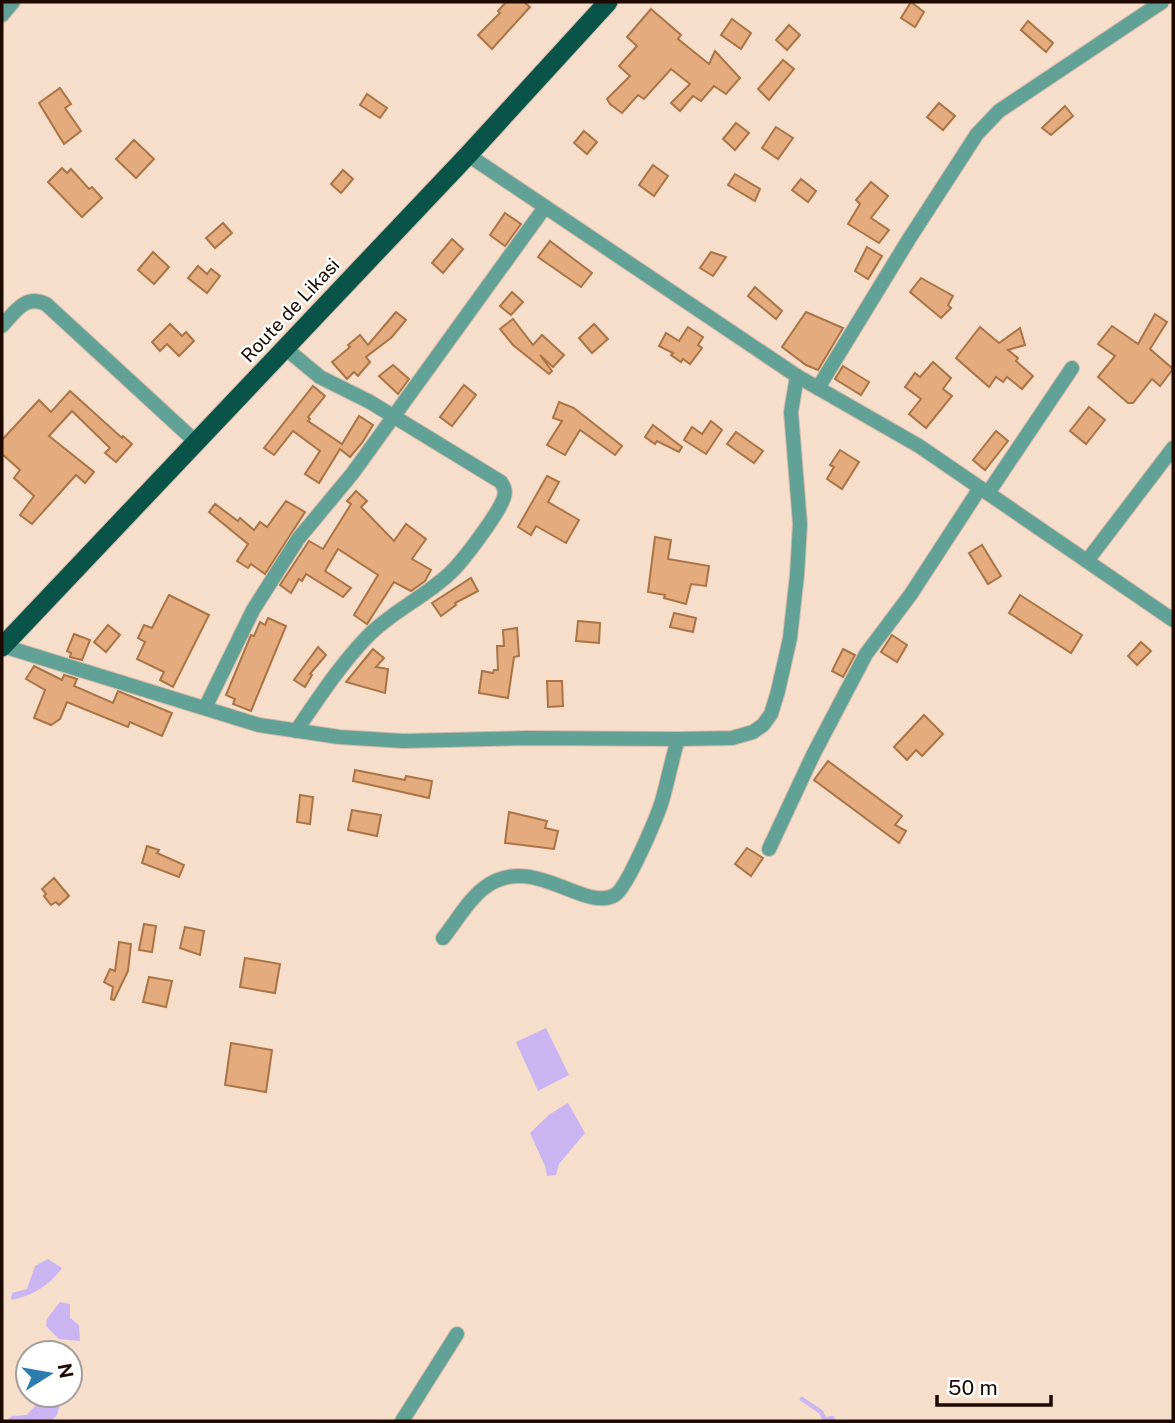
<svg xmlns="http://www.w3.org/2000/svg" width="1175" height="1423" viewBox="0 0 1175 1423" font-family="'Public Sans',sans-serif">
  <rect width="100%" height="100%" fill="#f6decb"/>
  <g fill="#cab4f2">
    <path d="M546 1028 569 1075 538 1091 516 1042Z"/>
    <path d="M568 1103 585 1133 559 1164 556 1175 547 1176 545 1166 530 1133 550 1114Z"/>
    <path d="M48 1259 62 1268C49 1286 32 1296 11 1300L12 1293 27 1289 35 1266Z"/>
    <path d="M60 1302 70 1304V1318L79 1325 80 1341 59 1339 46 1326 47 1319Z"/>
    <path d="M78 1364 82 1370 83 1380 68 1399H62L57 1415 51 1421H6L12 1416 27 1415 35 1406 38 1395H70V1365Z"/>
  </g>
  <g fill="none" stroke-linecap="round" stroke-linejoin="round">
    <path stroke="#cab4f2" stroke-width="4.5" d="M802 1399 821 1412 825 1420 832 1418 834 1421"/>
  </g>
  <g fill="#e4ac7e" stroke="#aa7445" stroke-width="2">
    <path d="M506 2H524L530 7 492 49 478 35 500 13 498 11Z"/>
    <path d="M911 2 924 12 915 27 901 18Z"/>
    <path d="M651 9 681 35 678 39 709 64 715 51 740 78 726 94 714 86 701 101 693 96 680 111 671 103 690 84 671 69 644 99 638 95 622 113 610 104 607 99 630 76 619 66 637 46 627 37Z"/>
    <path d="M732 19 751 33 741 49 721 35Z"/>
    <path d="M1028 21 1053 43 1046 52 1021 30Z"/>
    <path d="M789 25 800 35 787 50 776 40Z"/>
    <path d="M783 60 794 69 769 100 758 89Z"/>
    <path d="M60 88 71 104 65 108 81 131 64 144 39 103Z"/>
    <path d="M367 94 387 108 380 118 360 105Z"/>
    <path d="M939 103 955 116 943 130 927 117Z"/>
    <path d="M1065 106 1073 116 1051 135 1042 128Z"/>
    <path d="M736 123 749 133 735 150 723 139Z"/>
    <path d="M776 127 793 138 778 159 762 148Z"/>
    <path d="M584 131 597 142 587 154 574 143Z"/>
    <path d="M134 140 154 159 136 178 116 159Z"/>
    <path d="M653 165 668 176 654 196 639 185Z"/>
    <path d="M62 168 67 173 71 169 89 189 92 187 102 198 82 217 48 182Z"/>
    <path d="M343 170 353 179 341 193 331 184Z"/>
    <path d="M735 174 760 189 755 201 728 185Z"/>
    <path d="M801 179 816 191 808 202 792 190Z"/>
    <path d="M871 182 888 196 871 218 889 230 879 243 848 224 860 204 856 200Z"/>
    <path d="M505 213 521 224 505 246 490 235Z"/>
    <path d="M223 223 232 233 215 248 206 238Z"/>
    <path d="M452 239 463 249 443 273 432 263Z"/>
    <path d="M550 241 592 273 581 287 538 257Z"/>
    <path d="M867 247 882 256 868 279 855 271Z"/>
    <path d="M153 252 169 267 154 284 138 270Z"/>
    <path d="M711 252 726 257 713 276 700 268Z"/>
    <path d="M198 266 207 274 211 269 220 276 207 293 188 278Z"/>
    <path d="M921 278 953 296 948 305 951 308 941 318 910 292Z"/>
    <path d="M755 287 782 311 776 319 748 296Z"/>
    <path d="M512 292 523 302 511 315 500 306Z"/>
    <path d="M396 312 406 320 392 337 366 357 370 362 358 376 354 372 347 379 332 362 350 347 348 345 360 335 368 345Z"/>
    <path d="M806 312 843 328 818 370 806 365 782 347Z"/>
    <path d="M1155 314 1167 322 1150 349 1173 369 1160 386 1152 379 1133 403H1128L1098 377 1115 356 1098 344 1112 326 1138 344Z"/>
    <path d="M513 319 533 345 542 335 564 355 553 367 540 355 552 371 549 374 513 345 500 329Z"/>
    <path d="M170 324 182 336 186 332 194 341 179 356 167 344 160 351 152 342Z"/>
    <path d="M594 324 608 339 592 353 579 338Z"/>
    <path d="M688 327 703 337 698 345 702 348 690 364 683 359 681 362 671 355 673 353 659 346 666 333 679 341Z"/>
    <path d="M980 327 999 343 1020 328 1025 345 1008 350 1018 358 1016 361 1033 376 1022 389 1007 377 1003 382 996 377 989 387 956 358Z"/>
    <path d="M933 362 951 378 943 389 952 396 926 428 909 414 921 399 905 387 915 373 920 377Z"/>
    <path d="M393 365 409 379 398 394 379 376Z"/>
    <path d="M843 366 869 382 861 395 835 379Z"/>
    <path d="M464 385 476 395 452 426 440 417Z"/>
    <path d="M313 386 325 396 308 417 310 419 308 421 342 444 359 416 373 425 362 443 350 457 340 449 319 483 305 474 320 451 293 431 274 455 264 448Z"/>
    <path d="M70 391 122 438 123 436 132 444 116 462 105 453 110 448 72 411 49 436 94 472 85 483 76 475 32 524 20 515 34 496 14 478 20 470 2 454V440L39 400 51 412Z"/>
    <path d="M559 402 574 408 622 446 615 455 580 430 565 455 547 445 562 421 553 418Z"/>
    <path d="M1089 407 1105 420 1086 444 1070 431Z"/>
    <path d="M711 421 722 430 706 454 684 440 692 427 702 434Z"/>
    <path d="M653 425 682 447 679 452 657 441 655 444 645 437Z"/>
    <path d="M996 431 1008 441 985 470 973 460Z"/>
    <path d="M736 432 763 451 754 463 727 444Z"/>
    <path d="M840 450 859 462 842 489 827 479 834 467 830 465Z"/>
    <path d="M547 476 559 482 548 502 579 520 566 543 536 526 531 535 518 527Z"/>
    <path d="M356 491 367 501 361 507 394 541 406 524 426 539 412 559 431 570 425 581 411 591 394 582 367 624 354 615 378 575 338 549 325 571 351 588 343 597 306 574 302 581 299 579 291 593 280 585 309 541 323 549 351 504 347 501Z"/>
    <path d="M286 501 305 512 265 574 251 564 248 568 237 561 248 544 209 512 215 504 238 521 240 518 254 530 260 522 267 527Z"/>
    <path d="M655 537 671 540 668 559 709 566 706 586 691 584 686 604 664 598 665 595 648 592Z"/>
    <path d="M982 545 1001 576 988 584 969 553Z"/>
    <path d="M471 578 478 591 455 603 456 605 441 616 432 603Z"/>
    <path d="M169 595 209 615 173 687 160 680 164 672 137 659 145 642 138 638 144 625 152 628Z"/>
    <path d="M1020 595 1082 635 1071 653 1009 613Z"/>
    <path d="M674 613 696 618 693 632 670 627Z"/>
    <path d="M268 618 286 626 251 711 233 704 235 699 226 695 251 635 254 636 260 622 265 625Z"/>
    <path d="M578 621 600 623 599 643 576 641Z"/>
    <path d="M108 625 120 635 106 652 94 642Z"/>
    <path d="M517 628 519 656 514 657 508 698 479 693 482 671 493 673 494 670H498L497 646H504L503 630Z"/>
    <path d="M74 634 90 640 82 660 70 657 71 653 67 651Z"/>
    <path d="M892 635 907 645 897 662 881 652Z"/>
    <path d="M1141 642 1151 651 1137 665 1128 656Z"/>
    <path d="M318 647 326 655 310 674 312 675 305 687 294 680Z"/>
    <path d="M373 649 384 658 376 667 388 669 385 693 346 682Z"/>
    <path d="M843 649 855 655 843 677 832 671Z"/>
    <path d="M34 666 62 680 64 675 77 679 74 686 113 703 118 691 172 713 162 736 130 722 128 727 67 702 60 719 51 725 34 718 45 690 26 679Z"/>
    <path d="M547 681H562L563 706 548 707Z"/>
    <path d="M924 715 943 734 922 756 916 750 907 760 894 747Z"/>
    <path d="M828 761 902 816 895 825 906 831 899 843 814 780Z"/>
    <path d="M355 770 405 780 406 776 432 781 429 798 353 781Z"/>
    <path d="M300 795 313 797 310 824 297 822Z"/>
    <path d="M352 810 381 815 377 836 348 830Z"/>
    <path d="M509 812 547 821 545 828 558 831 554 849 505 843Z"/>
    <path d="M147 846 159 850 157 853 184 865 179 877 142 863Z"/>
    <path d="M747 848 763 858 751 876 735 864Z"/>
    <path d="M54 878 69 896 59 905 56 902 51 905 44 896 46 894 42 889Z"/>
    <path d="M144 924 156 926 152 952 139 950Z"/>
    <path d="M185 927 204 931 200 955 180 948Z"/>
    <path d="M119 942 131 944 128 971 114 1000 111 999 113 987 104 982 110 969 115 971Z"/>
    <path d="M245 958 280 964 275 993 240 987Z"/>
    <path d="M149 977 172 981 166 1007 143 1002Z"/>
    <path d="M231 1043 272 1050 266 1092 225 1085Z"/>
  </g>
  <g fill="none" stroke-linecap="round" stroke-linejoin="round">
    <defs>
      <g id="minor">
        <path d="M2 15 13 2"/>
        <path d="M468 155 797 376 919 446 1173 620"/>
        <path d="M2 326C15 312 25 294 46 304L196 442"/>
        <path d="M285 348 320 377 370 402 501 482C504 487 506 491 504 497 500 512 461 564 448 575 423 598 391 612 367 637 340 665 318 699 296 731"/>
        <path d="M818 388 909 239 977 134 999 111 1162 2"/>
        <path d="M988 493 1072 368"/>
        <path d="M1087 561 1173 448"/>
        <path d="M3 646 259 725 339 737 403 741 527 738 678 739 732 738 753 732 763 725 771 714 778 691 790 638 797 575 800 524 791 412 797 376"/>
        <path d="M205 708 253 610 298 539 352 474 545 207"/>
        <path d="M769 849 813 755 866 654 911 594 980 488"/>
        <path d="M443 938C456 922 468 900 484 888 532 851 584 913 615 895 627 888 657 817 662 801 668 780 672 759 678 739"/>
        <path d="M402 1421 457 1334"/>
      </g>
      <path id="trunk" d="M2 647 468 155 608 2"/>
    </defs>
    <use href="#minor" stroke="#d3bcab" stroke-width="16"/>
    <use href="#trunk" stroke="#d3bcab" stroke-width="21"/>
    <use href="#minor" stroke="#62a195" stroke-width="14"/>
    <use href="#trunk" stroke="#095348" stroke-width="19"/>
  </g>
  <g text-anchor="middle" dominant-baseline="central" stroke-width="5" stroke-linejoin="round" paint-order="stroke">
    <g font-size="19" fill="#1d0900" stroke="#fff">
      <text transform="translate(290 310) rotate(-47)">Route de Likasi</text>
    </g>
  </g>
  <rect width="1175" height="1423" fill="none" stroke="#1d0900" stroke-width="7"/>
  <g transform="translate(49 1374) rotate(79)"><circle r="33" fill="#ffffff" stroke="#a59d99" stroke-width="2"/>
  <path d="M0-5L12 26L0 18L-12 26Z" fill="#2d7cae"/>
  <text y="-10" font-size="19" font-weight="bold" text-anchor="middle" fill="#1d0900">N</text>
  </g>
  <path d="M937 1395v10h114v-10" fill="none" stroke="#1d0900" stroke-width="3.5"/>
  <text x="948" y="1395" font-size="21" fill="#1d0900" stroke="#ffffff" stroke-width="5" paint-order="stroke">50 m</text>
</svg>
